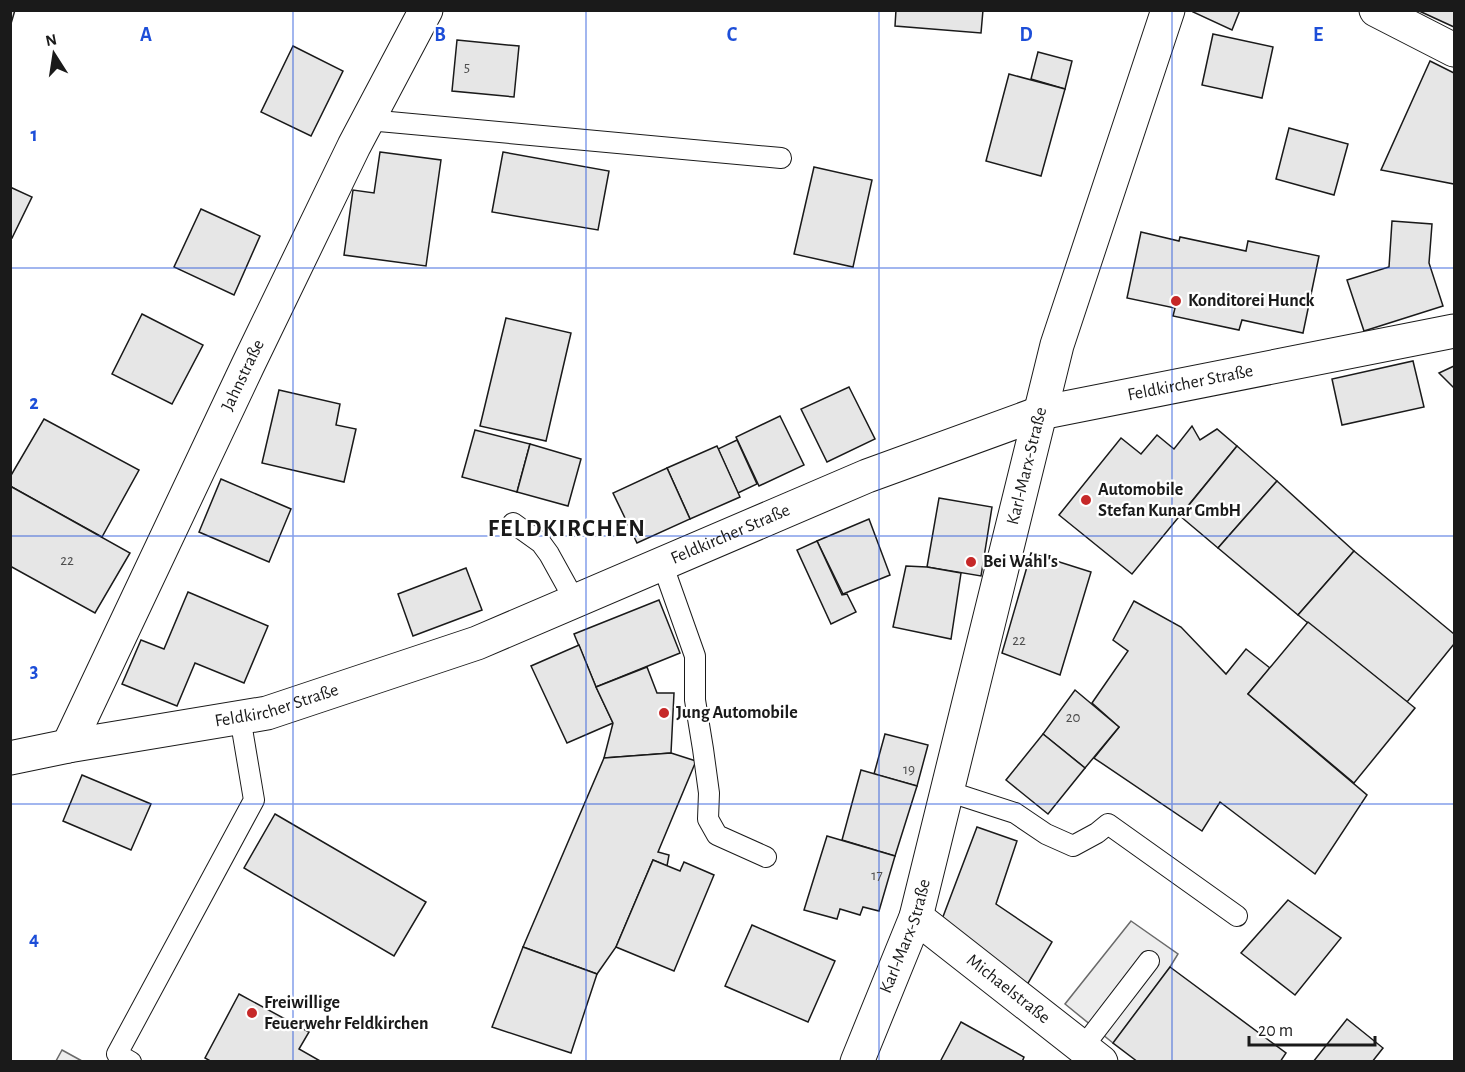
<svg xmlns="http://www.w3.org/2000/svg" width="1465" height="1072" viewBox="0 0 1465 1072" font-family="'Alegreya Sans',sans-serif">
  <rect width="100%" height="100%" fill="#fff"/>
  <g fill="#ededed" stroke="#6a6a6a" stroke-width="1.5">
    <path d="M1131 921 1178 954 1170 967 1113 1043 1065 1004Z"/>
    <path d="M62 1050 82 1061H56Z"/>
  </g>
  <g fill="#e6e6e6" stroke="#1a1a1a" stroke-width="1.5">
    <path d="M10 10H15L10 27Z"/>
    <path d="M896 10H983L981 33 895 26Z"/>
    <path d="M1194 10H1240L1232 30 1193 12Z"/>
    <path d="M1417 10H1454V27Z"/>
    <path d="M1213 34 1273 47 1262 98 1202 85Z"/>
    <path d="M457 40 519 46 514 97 452 91Z"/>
    <path d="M293 46 343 71 311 136 261 112Z"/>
    <path d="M1038 52 1072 61 1065 89 1031 79Z"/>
    <path d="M1430 61 1454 73V184L1381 170Z"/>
    <path d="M1009 74 1065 89 1041 176 986 161Z"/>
    <path d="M1289 128 1348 144 1334 195 1276 179Z"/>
    <path d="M380 152 441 160 426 266 344 255 353 190 374 193Z"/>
    <path d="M503 152 609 171 598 230 492 212Z"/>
    <path d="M814 167 872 180 853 267 794 254Z"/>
    <path d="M10 187 32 197 12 238 10 237Z"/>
    <path d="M201 209 260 236 234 295 174 267Z"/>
    <path d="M1392 221 1432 224 1429 263 1443 306 1364 331 1347 280 1389 267Z"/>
    <path d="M1141 232 1179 241 1180 237 1246 251 1248 241 1319 256 1303 333 1242 320 1239 330 1173 316 1175 308 1127 298Z"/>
    <path d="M142 314 203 345 172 404 112 374Z"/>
    <path d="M506 318 571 333 546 441 480 426Z"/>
    <path d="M1413 361 1424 407 1342 425 1332 379Z"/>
    <path d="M1454 366V388L1439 373Z"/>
    <path d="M849 387 875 439 827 462 801 409Z"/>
    <path d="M279 390 340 404 336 425 356 429 344 482 262 463Z"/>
    <path d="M780 416 804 465 759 486 736 437Z"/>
    <path d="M44 419 139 470 102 537 10 486V477Z"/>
    <path d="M1192 426 1200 440 1217 429 1237 446 1132 574 1059 515 1121 438 1141 454 1157 435 1174 449Z"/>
    <path d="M475 430 530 444 517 492 462 477Z"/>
    <path d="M737 440 757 484 738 493 718 449Z"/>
    <path d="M530 444 581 459 568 506 517 492Z"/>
    <path d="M717 446 740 497 690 519 667 468Z"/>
    <path d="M1237 446 1277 481 1218 548 1180 516Z"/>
    <path d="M667 468 690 519 637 543 613 493Z"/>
    <path d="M221 479 291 509 269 562 199 532Z"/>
    <path d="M1277 481 1354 551 1298 615 1218 548Z"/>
    <path d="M10 486 130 553 95 613 10 566Z"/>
    <path d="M939 498 992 507 981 576 927 567Z"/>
    <path d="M869 519 890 575 843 594 817 541Z"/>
    <path d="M817 541 842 595 847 594 856 612 831 624 797 550Z"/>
    <path d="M1354 551 1454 634V644L1407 702 1298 615Z"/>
    <path d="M1031 553 1091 572 1060 675 1002 653Z"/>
    <path d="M906 566 927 567 961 573 951 639 893 627Z"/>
    <path d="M466 568 482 610 413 636 398 594Z"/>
    <path d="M188 592 268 626 244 683 195 663 177 706 122 684 141 640 164 649Z"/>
    <path d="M659 600 680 653 596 687 574 634Z"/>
    <path d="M1134 601 1181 627 1226 674 1246 649 1270 668 1248 694 1367 795 1315 874 1220 802 1202 831 1094 758 1119 727 1092 703 1128 651 1113 640Z"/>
    <path d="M1308 622 1415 708 1354 783 1248 694Z"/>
    <path d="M579 645 596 687 613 723 567 743 531 666Z"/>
    <path d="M647 667 657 693H674L671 753 604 758 613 723 596 687Z"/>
    <path d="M1075 690 1119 727 1085 768 1043 734Z"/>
    <path d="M885 734 928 745 917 786 874 774Z"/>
    <path d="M1043 734 1085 768 1048 814 1006 780Z"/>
    <path d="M671 753 696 761 658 852 669 855 667 866 653 860 616 947 597 974 523 947 604 758Z"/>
    <path d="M861 770 917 786 895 856 842 840Z"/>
    <path d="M82 775 151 804 131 850 63 821Z"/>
    <path d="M275 814 426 902 394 956 244 868Z"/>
    <path d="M977 827 1017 841 996 904 1052 942 1027 985 941 922Z"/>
    <path d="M827 836 895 856 879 911 863 907 860 915 840 909 837 919 804 910Z"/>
    <path d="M653 860 680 871 684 862 714 875 674 971 616 947Z"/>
    <path d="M1288 900 1341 938 1295 995 1241 953Z"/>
    <path d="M752 925 835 961 808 1022 725 986Z"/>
    <path d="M523 947 597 974 571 1053 492 1027Z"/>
    <path d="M1170 967 1286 1053 1280 1062H1138L1113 1043Z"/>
    <path d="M239 994 309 1032 299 1049 322 1062H212L205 1058Z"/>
    <path d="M1347 1019 1383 1048 1372 1062H1313Z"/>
    <path d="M961 1022 1024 1057 1022 1062H940Z"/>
  </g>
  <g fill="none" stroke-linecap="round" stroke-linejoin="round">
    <defs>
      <g id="service">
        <path d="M368 120 781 158"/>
        <path d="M513 523 541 543 549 554 575 601"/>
        <path d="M662 563 695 656V700L703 749 709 793 708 819 717 835 766 857"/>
        <path d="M947 791 1015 813 1046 834 1073 846 1097 833 1108 824 1237 916"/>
        <path d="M1083 1047 1149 961"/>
        <path d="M131 1062 117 1054 254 800 240 717"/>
      </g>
      <g id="minor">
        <path d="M1376 10 1454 50"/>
        <path id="s1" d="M68 746 248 365 354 146 426 10"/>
        <path id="s2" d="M916 917 1101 1062"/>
        <path id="s3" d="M857 1062 916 917 1057 345 1168 10"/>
      </g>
      <g id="tertiary">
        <path id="s4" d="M10 758 68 746 267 713 477 643 867 476 1040 413 1454 331"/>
      </g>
    </defs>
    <use href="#service" stroke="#1a1a1a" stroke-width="22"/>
    <use href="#minor" stroke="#1a1a1a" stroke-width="35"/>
    <use href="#tertiary" stroke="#1a1a1a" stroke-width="35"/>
    <use href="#service" stroke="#fff" stroke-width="20"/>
    <use href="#minor" stroke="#fff" stroke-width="33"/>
    <use href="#tertiary" stroke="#fff" stroke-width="33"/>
  </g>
  <path fill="none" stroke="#1d4ed8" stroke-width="1.5" stroke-opacity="0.55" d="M293 10V1062M586 10V1062M879 10V1062M1172 10V1062M10 268H1454M10 536H1454M10 804H1454"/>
  <g fill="#c62828" stroke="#fff" stroke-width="2">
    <circle cx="1176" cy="301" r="6"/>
    <circle cx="1086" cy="500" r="6"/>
    <circle cx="971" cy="562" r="6"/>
    <circle cx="664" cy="713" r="6"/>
    <circle cx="252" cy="1013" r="6"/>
  </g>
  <g text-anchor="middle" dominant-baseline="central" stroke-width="4.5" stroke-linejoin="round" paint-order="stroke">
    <g font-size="15" fill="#4d4d4d">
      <text x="467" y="67">5</text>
      <text x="67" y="560">22</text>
      <text x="1019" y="640">22</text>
      <text x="1073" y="717">20</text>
      <text x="909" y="769">19</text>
      <text x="877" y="875">17</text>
    </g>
    <g font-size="18" font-weight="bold" fill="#1a1a1a" stroke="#fff" text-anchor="start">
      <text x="1188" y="301">Konditorei Hunck</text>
      <text x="1098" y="490">Automobile<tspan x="1098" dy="21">Stefan Kunar GmbH</tspan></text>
      <text x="983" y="562">Bei Wahl's</text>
      <text x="676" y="713">Jung Automobile</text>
      <text x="264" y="1003">Freiwillige<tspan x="264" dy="21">Feuerwehr Feldkirchen</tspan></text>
    </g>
    <g font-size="18" fill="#1a1a1a" stroke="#fff">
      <text stroke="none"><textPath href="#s1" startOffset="410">Jahnstraße</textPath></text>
      <text stroke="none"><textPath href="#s4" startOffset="1244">Feldkircher Straße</textPath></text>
      <text stroke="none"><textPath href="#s3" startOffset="621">Karl-Marx-Straße</textPath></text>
      <text stroke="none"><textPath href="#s4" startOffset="758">Feldkircher Straße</textPath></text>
      <text stroke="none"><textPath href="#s4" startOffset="272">Feldkircher Straße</textPath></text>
      <text stroke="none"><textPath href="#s3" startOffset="135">Karl-Marx-Straße</textPath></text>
      <text stroke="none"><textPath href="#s2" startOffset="117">Michaelstraße</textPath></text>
    </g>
    <g font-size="24" font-weight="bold" letter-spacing="1.5" fill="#1a1a1a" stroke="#fff">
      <text x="567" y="529">FELDKIRCHEN</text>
    </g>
  </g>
  <g font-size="20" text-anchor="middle" font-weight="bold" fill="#1d4ed8" stroke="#fff" stroke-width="4.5" stroke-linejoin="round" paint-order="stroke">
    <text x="146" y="41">A</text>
    <text x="440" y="41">B</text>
    <text x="732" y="41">C</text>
    <text x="1026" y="41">D</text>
    <text x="1318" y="41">E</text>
    <text x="34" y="141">1</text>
    <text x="34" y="409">2</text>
    <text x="34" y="677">3</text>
    <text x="34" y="945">4</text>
  </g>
  <rect width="1465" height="1072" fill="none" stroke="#1a1a1a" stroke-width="24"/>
  <g transform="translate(54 54) rotate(348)" stroke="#ffffff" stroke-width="4.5" paint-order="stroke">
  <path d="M0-4.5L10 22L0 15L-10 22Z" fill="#1a1a1a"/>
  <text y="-9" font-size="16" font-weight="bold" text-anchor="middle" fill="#1a1a1a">N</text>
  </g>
  <path d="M1249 1036v9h126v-9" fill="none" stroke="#1a1a1a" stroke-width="3"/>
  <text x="1258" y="1036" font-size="18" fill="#1a1a1a" stroke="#ffffff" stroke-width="4.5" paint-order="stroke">20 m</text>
</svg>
